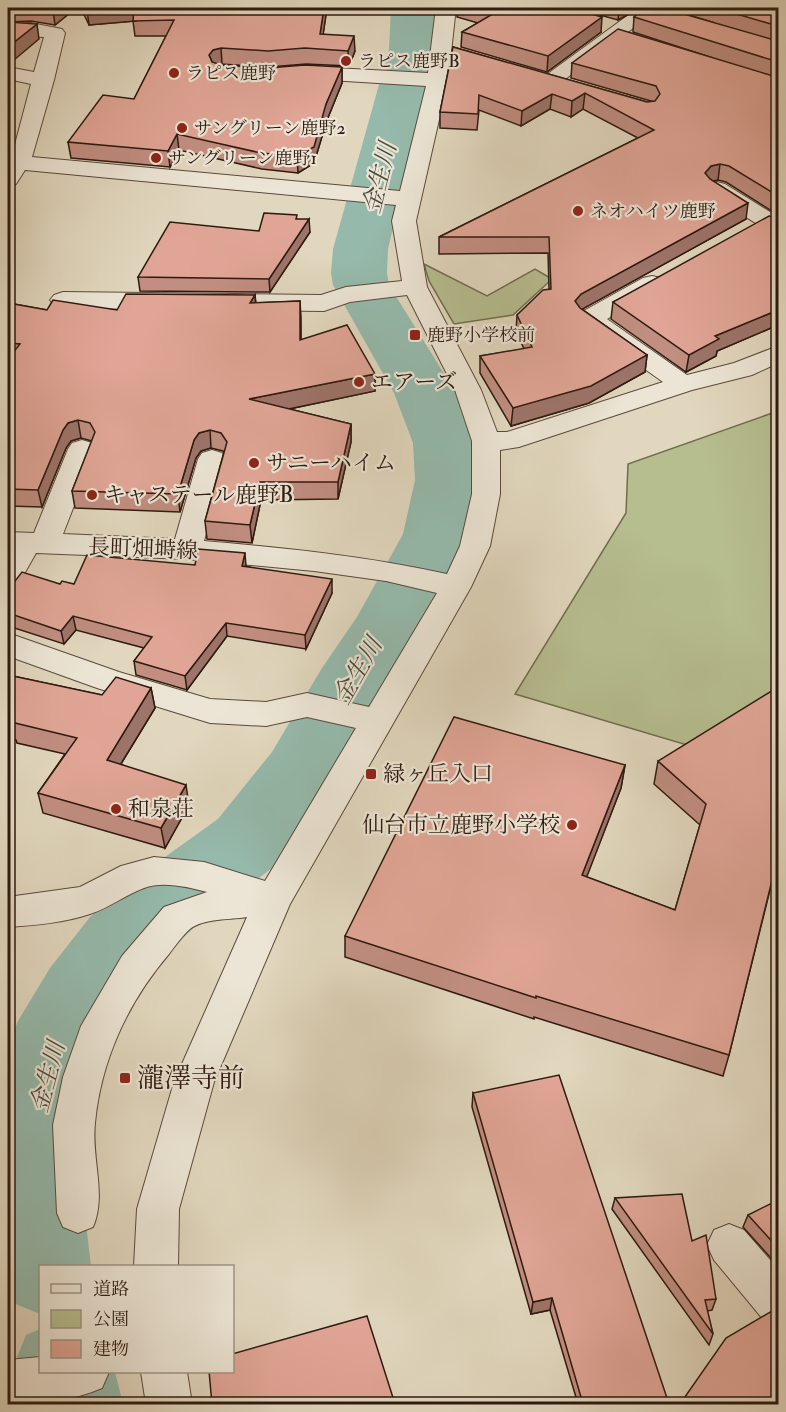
<svg xmlns="http://www.w3.org/2000/svg" width="786" height="1412" viewBox="0 0 786 1412" font-family="'IM FELL Double Pica','Noto Serif JP',serif">
  <rect width="100%" height="100%" fill="#e1d7be"/>
  <filter id="stains"><feTurbulence type="fractalNoise" baseFrequency=".00333" numOctaves="4"/><feColorMatrix values="0 0 0 0 .2 0 0 0 0 .09 0 0 0 0 .02 0 0 0 .5 -.17"/></filter>
  <radialGradient id="worn" r=".72"><stop offset=".6" stop-color="#630" stop-opacity="0"/><stop offset="1" stop-color="#630" stop-opacity=".3"/></radialGradient>
  <g fill="#b6bd8f" stroke="#726c50" stroke-width="1.5">
    <path d="M424 264 487 296 535 269 552 279 513 315 454 324 429 281Z"/>
    <path d="M778 411V691L687 745 515 694 626 513 628 464Z"/>
  </g>
  <g fill="none" stroke-linecap="round" stroke-linejoin="round">
    <g fill="#95baac" fill-rule="evenodd">
      <path d="M391 8H435V49L388 249 387 273 389 285 456 393 477 443 481 480 471 534 421 630 379 698 328 794 276 865 197 925 150 967 112 1020 94 1054 81 1117 77 1149 91 1266H40V1314L8 1301V1044L18 1021 50 968 90 917 137 877 218 819 272 752 322 668 357 617 403 534 415 480 413 443 394 393 333 285 331 273 333 249 389 49Z"/>
      <path d="M40 1329V1372H115L123 1404H17L11 1372 26 1335Z"/>
    </g>
    <defs>
      <g id="minor">
        <path d="M433 8H452L455 16 448 80 416 221 427 287 481 390 497 432H507L663 382 580 323 576 318 580 313 643 278 652 276 661 278 664 283 661 288 607 319 687 375 734 363 778 346V363L752 375 692 390 519 447 500 450V494L490 546 471 587 290 904 214 1082 179 1209 178 1266H134L137 1209 174 1082 247 917C230 920 204 918 190 929 182 936 175 946 169 954 128 1002 101 1060 95 1123 91 1158 107 1195 93 1227L78 1233 63 1227 57 1213 53 1125 63 1077 81 1026 122 956 164 907 207 892C188 887 163 881 144 888 125 895 109 908 90 914 63 923 36 925 8 927V897L80 887 121 866 154 857 204 862 265 881 356 728 307 717 266 726 210 723 97 688 8 656V633L119 672 210 699 266 702 307 693 369 707 437 593 386 581 314 571 187 559 36 553 19 583 8 586V532L34 533 68 449 72 443 82 440 92 443 96 449 63 534 175 539 198 459 202 453 212 450 222 453 226 459 204 541C286 548 366 556 447 574L460 546 472 494V441L455 390 407 295 350 302 324 311 63 308 54 305 50 300 54 295 63 292 321 295 346 287 402 281 392 221 396 205 25 170 16 184 8 186V161L13 152 31 84 8 79V67L34 72 44 37 8 36V24L31 23 62 29 65 33 54 80 32 157 400 191 426 86 297 78 290 76 287 72 290 68 297 66 428 73 435 16Z"/>
        <path d="M638 8H660L556 86 549 88 542 86 539 82 542 78Z"/>
        <path d="M717 182 725 184 778 217V234L770 232 709 194 705 189 709 184Z"/>
        <path d="M729 1224 744 1230 778 1269V1324L762 1318 714 1260 707 1245 714 1230Z"/>
        <path d="M40 1357V1372H109L102 1388C72 1401 40 1404 8 1404V1360Z"/>
        <path d="M141 1372H187L192 1404H146Z"/>
      </g>
    </defs>
    <use href="#minor" stroke="#5b493c" stroke-width="2"/>
    <use href="#minor" fill="#ece5d5" fill-rule="evenodd"/>
  </g>
  <g fill="#c18e81" stroke="#2e1a10" stroke-width="1.5">
    <path d="M8 8H76L55 25 31 21 8 22Z"/>
    <path d="M81 8H327L323 34 355 51 349 66 306 64 269 67 220 64 268 68 342 67V83L327 120 314 163 298 173 262 169 179 150 170 167 71 158 68 142 134 99 166 36H135L133 21 89 25Z"/>
    <path d="M455 8H570L601 32 547 72 461 47 462 32 478 23 457 17V10Z"/>
    <path d="M574 8H638L637 14 631 13 618 20Z"/>
    <path d="M643 8H663L715 23 666 8H778V215L726 182 718 180 713 181 746 219 582 309 647 355 645 372 589 403 511 426 480 373V356L524 349 516 331 517 315 549 289 548 253 439 254V237L638 138 583 109 571 117 550 109 521 126 479 110 477 130 440 128V112L453 47 647 102 651 101 571 78 572 63 713 58 633 32 634 17 642 10Z"/>
    <path d="M778 218V325L717 351 716 356 686 372 611 319 613 302Z"/>
    <path d="M297 219 310 232 270 292 140 291 138 277 259 231Z"/>
    <path d="M255 295 256 303 300 301 301 340 375 374V391L289 409 351 424V442L338 499 261 500 252 543 207 539 205 521 224 452 223 451 211 448 201 451 196 458 180 512 75 508 72 491 92 441 81 438 71 441 66 448 42 507 8 506V303L47 310H117Z"/>
    <path d="M195 565 246 566 332 593 306 649 227 636 187 690 136 675 134 661 144 648 76 630 64 644 8 626V590L60 584H74Z"/>
    <path d="M8 675 102 695 151 688 155 708 121 764 189 805 165 848 43 813 38 793 65 754 17 743 16 740 8 738Z"/>
    <path d="M658 761 776 866 729 1055 723 1076 534 1017V1019L345 957V936L625 765 621 788 586 877 675 910 700 825 654 784Z"/>
    <path d="M473 1093 669 1404H578L550 1310 531 1314 472 1107Z"/>
    <path d="M615 1198 692 1241 716 1299 712 1310 707 1311 713 1334 709 1345 612 1209Z"/>
    <path d="M778 1206V1266L743 1227 748 1215Z"/>
  </g>
  <g fill="#9d7469" stroke="#2e1a10" stroke-width="1.5">
    <path d="M56 8H76L55 25 53 10Z"/>
    <path d="M111 8H135L136 21 89 25 87 10Z"/>
    <path d="M324 8H327L321 49 320 34Z"/>
    <path d="M619 8H632L631 13 618 20Z"/>
    <path d="M602 17 601 32 547 72 548 56Z"/>
    <path d="M37 24 39 39 8 65V47Z"/>
    <path d="M354 36 355 51 349 66 348 51Z"/>
    <path d="M221 48 222 64 214 66 209 55 213 50Z"/>
    <path d="M342 67V83L327 120 314 163 298 173 297 156 326 104Z"/>
    <path d="M585 93 583 109 571 117 572 101Z"/>
    <path d="M552 94 550 109 521 126 522 111Z"/>
    <path d="M177 134 179 150 170 167 168 151Z"/>
    <path d="M720 164 718 180 708 182 705 173 711 166Z"/>
    <path d="M748 203 746 219 579 311 575 301 581 294Z"/>
    <path d="M309 219 310 232 270 292 269 279Z"/>
    <path d="M255 295 256 312 250 303Z"/>
    <path d="M300 301 301 318V357L300 340Z"/>
    <path d="M778 310V325L717 351 716 356 686 372 689 355 715 336Z"/>
    <path d="M647 355 645 372 589 403 511 426 513 408Z"/>
    <path d="M375 374V391L251 417 249 399Z"/>
    <path d="M78 420 81 438 71 441 66 448 42 507 38 490 63 430 68 423Z"/>
    <path d="M351 424V442L338 499V482Z"/>
    <path d="M210 430 211 448 201 451 196 458 180 512 178 494 194 440 199 433Z"/>
    <path d="M260 482 261 500 252 543 250 525Z"/>
    <path d="M245 553 246 567 242 566Z"/>
    <path d="M332 579V593L306 649 305 635Z"/>
    <path d="M73 616 76 630 64 644 61 631Z"/>
    <path d="M226 623 227 636 187 690 185 676Z"/>
    <path d="M151 688 155 708 111 780 107 760Z"/>
    <path d="M625 765 621 788 579 897 582 875Z"/>
    <path d="M186 785 189 805 165 848 161 828Z"/>
    <path d="M552 1298 550 1310 531 1314 533 1302Z"/>
    <path d="M778 1396V1404H766Z"/>
  </g>
  <g fill="#e0a596" stroke="#2e1a10" stroke-width="1.5">
    <path d="M39 8H56L53 10Z"/>
    <path d="M86 8H111L87 10Z"/>
    <path d="M134 8H324L320 34 354 36 348 51 305 48 268 51 221 48 213 50 209 55 212 62 221 65 268 68 305 65 342 67 326 104 314 147 297 156 261 153 177 134 168 151 68 142 103 95 134 99 174 20 133 21Z"/>
    <path d="M478 8H570L602 17 548 56 462 32 496 12Z"/>
    <path d="M645 8H663L778 41V62L634 17Z"/>
    <path d="M716 8H778V26Z"/>
    <path d="M8 22 37 24 8 47Z"/>
    <path d="M618 29 773 76 778 74V196L729 166 720 164 711 166 705 173 710 179 748 203 581 294 575 301 580 308 647 355 591 386 513 408 480 356 532 347 517 315 543 290 551 289 549 237H439L654 130 585 93 572 101 552 94 522 111 479 95 478 114 440 112 453 47 647 102 655 101 660 94 656 86 572 63Z"/>
    <path d="M264 213 297 215 296 219H309L269 279 138 277 170 222 259 231Z"/>
    <path d="M769 216 778 218V310L715 336 719 339 689 355 613 302Z"/>
    <path d="M126 294 255 295 250 303 300 301V340L347 325 375 374 249 399 351 424 338 482H260L250 525 205 521 227 442 221 433 210 430 199 433 194 440 178 494 72 491 95 432 90 423 78 420 68 423 63 430 38 490 8 489V359L20 344 8 343V303L47 310 53 300 117 310Z"/>
    <path d="M198 549 245 553 242 566 332 579 305 635 226 623 185 676 134 661 152 637 73 616 61 631 8 613V590L22 572 60 584 62 581 74 584 87 555 195 565Z"/>
    <path d="M8 675 102 695 116 677 151 688 107 760 186 785 161 828 38 793 77 738 11 722 13 720 8 719Z"/>
    <path d="M778 687V856L729 1055 536 996V998L345 936 454 717 625 765 582 875 675 910 706 804 658 761Z"/>
    <path d="M559 1075 669 1404H583L552 1298 533 1302 473 1093Z"/>
    <path d="M682 1194 692 1241 706 1235 716 1299 705 1300 713 1334 615 1198Z"/>
    <path d="M772 1203 778 1206V1248L748 1215Z"/>
    <path d="M772 1311 778 1312V1396L766 1404H764L762 1402 759 1404H680L726 1338Z"/>
    <path d="M367 1316 395 1404H212L209 1371H232V1354Z"/>
  </g>
  <g fill="#8f2418" stroke="#ece5d5" stroke-width="2">
    <circle cx="346" cy="61" r="6"/>
    <circle cx="174" cy="73" r="6"/>
    <circle cx="182" cy="128" r="6"/>
    <circle cx="156" cy="158" r="6"/>
    <circle cx="578" cy="211" r="6"/>
    <rect x="409" y="329" width="12" height="12" rx="3"/>
    <circle cx="359" cy="382" r="6"/>
    <circle cx="254" cy="463" r="6"/>
    <circle cx="92" cy="495" r="6"/>
    <rect x="365" y="768" width="12" height="12" rx="3"/>
    <circle cx="116" cy="809" r="6"/>
    <circle cx="572" cy="825" r="6"/>
    <rect x="119" y="1072" width="12" height="12" rx="3"/>
  </g>
  <g text-anchor="middle" dominant-baseline="central" stroke-width="4.5" stroke-linejoin="round" paint-order="stroke">
    <g font-size="18" fill="#2e1a10" stroke="#ece5d5" text-anchor="start">
      <text x="358" y="61">ラピス鹿野B</text>
      <text x="186" y="73">ラピス鹿野</text>
      <text x="194" y="128">サングリーン鹿野2</text>
      <text x="168" y="158">サングリーン鹿野1</text>
      <text x="590" y="211">ネオハイツ鹿野</text>
      <text x="427" y="335">鹿野小学校前</text>
    </g>
    <g font-size="22" fill="#2e1a10" stroke="#ece5d5" text-anchor="start">
      <text x="371" y="382">エアーズ</text>
      <text x="266" y="463">サニーハイム</text>
      <text x="104" y="495">キャステール鹿野B</text>
      <text x="383" y="774">緑ヶ丘入口</text>
      <text x="128" y="809">和泉荘</text>
      <text x="560" y="825" text-anchor="end">仙台市立鹿野小学校</text>
    </g>
    <g font-size="22" fill="#2e1a10" stroke="#ece5d5">
      <text transform="translate(143 549) rotate(2)">長町畑塒線</text>
    </g>
    <g font-size="24" font-style="italic" fill="#4d4a3f" stroke="#ece5d5">
      <text transform="translate(380 178) rotate(-76)">金生川</text>
      <text transform="translate(358 671) rotate(-60)">金生川</text>
      <text transform="translate(48 1077) rotate(-75)">金生川</text>
    </g>
    <g font-size="27" fill="#2e1a10" stroke="#ece5d5" text-anchor="start">
      <text x="137" y="1078">瀧澤寺前</text>
    </g>
  </g>
  <rect width="786" height="1412" fill="none" stroke="#e1d7be" stroke-width="30"/>
  <rect x="9" y="9" width="768" height="1394" fill="none" stroke="#2e1a10" stroke-width="3"/>
  <rect x="15" y="15" width="756" height="1382" fill="none" stroke="#2e1a10" stroke-width="1.5"/>
  <rect x="39" y="1265" width="195" height="108" fill="#ece5d5" stroke="#a09486" stroke-width="1.5"/>
  <rect x="51" y="1284" width="30" height="9" fill="#ece5d5" stroke="#a09486" stroke-width="1.5"/>
  <text x="93" y="1295" font-size="18" fill="#2e1a10">道路</text>
  <rect x="51" y="1310" width="30" height="18" fill="#b6bd8f" stroke="#a09486" stroke-width="1.5"/>
  <text x="93" y="1325" font-size="18" fill="#2e1a10">公園</text>
  <rect x="51" y="1340" width="30" height="18" fill="#e0a596" stroke="#a09486" stroke-width="1.5"/>
  <text x="93" y="1355" font-size="18" fill="#2e1a10">建物</text>
  <rect width="100%" height="100%" filter="url(#stains)"/>
  <rect width="100%" height="100%" fill="url(#worn)"/>
</svg>
